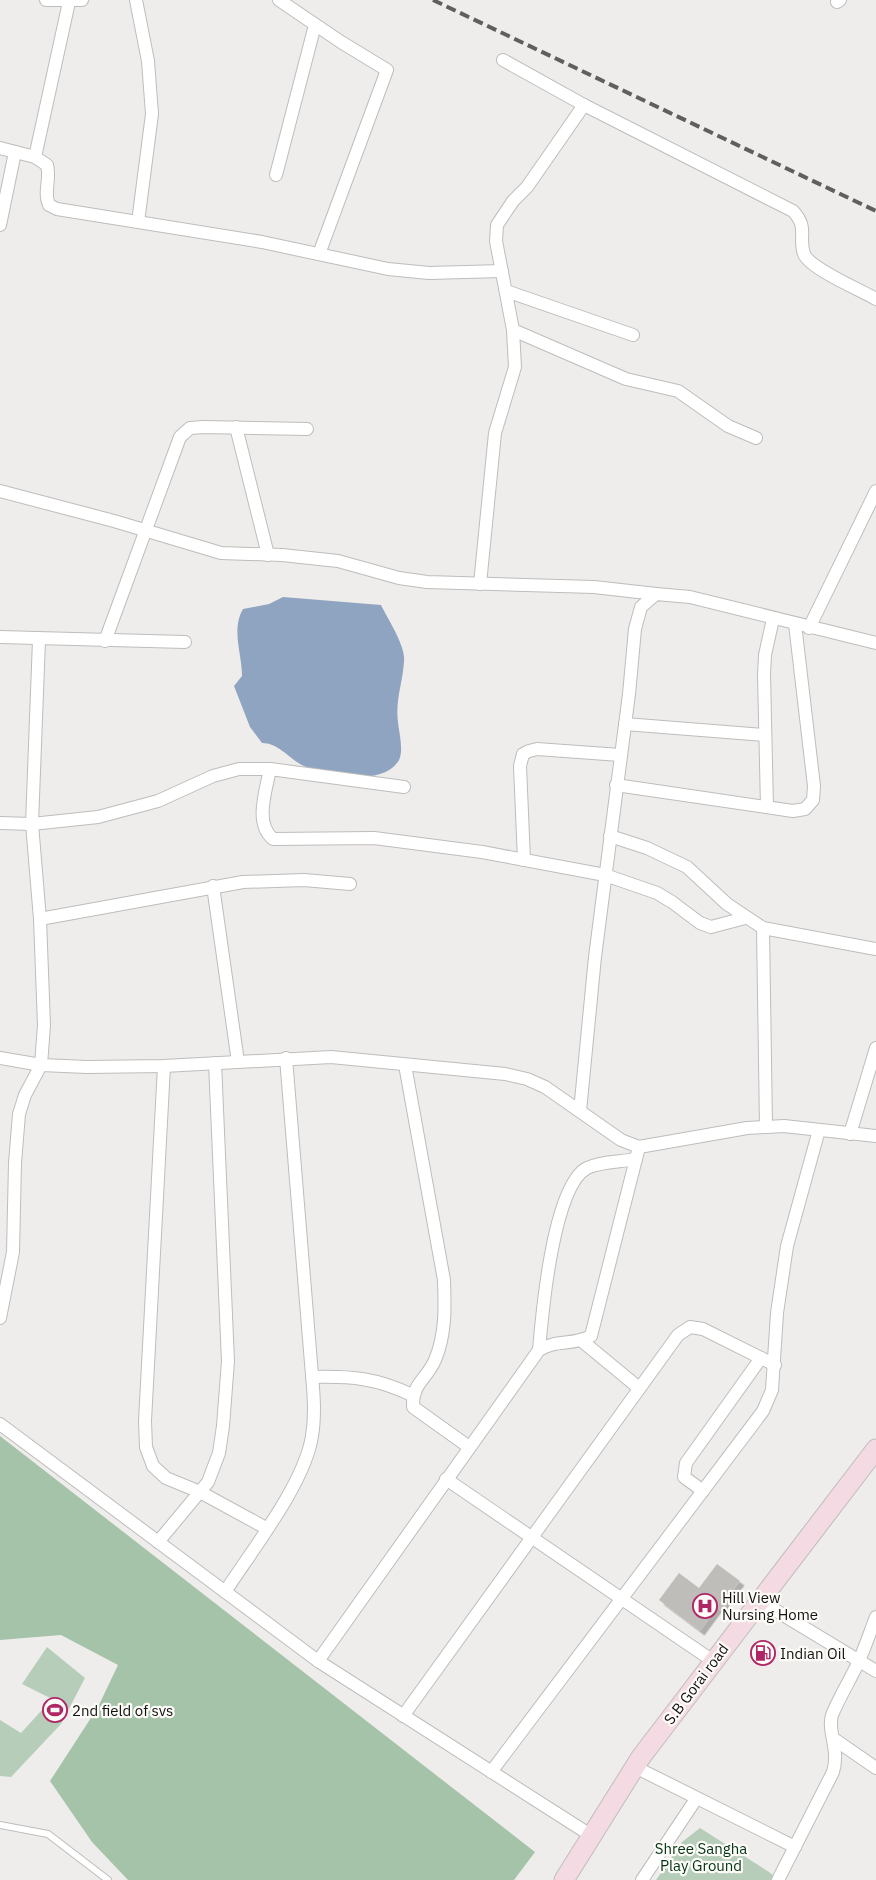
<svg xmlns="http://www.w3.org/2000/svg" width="876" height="1880" viewBox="0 0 876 1880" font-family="'IBM Plex Sans',sans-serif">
  <defs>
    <filter id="shadow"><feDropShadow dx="4.5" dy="4.5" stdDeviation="0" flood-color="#0004"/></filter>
  </defs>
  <rect width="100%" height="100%" fill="#efedeb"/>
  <g fill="#b5cdb9">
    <path d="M47 1647 85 1678 61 1724 11 1777 0 1776V1720L21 1733 52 1699 22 1684Z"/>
    <path d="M700 1828 769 1872 779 1880H656L682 1842Z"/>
  </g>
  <path fill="#a5c3a9" d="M0 1436 535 1852 514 1880H128L92 1842 50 1781 98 1707 118 1665 61 1635 0 1640Z"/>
  <path fill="#8ea4c0" d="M283 597 381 605C388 619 406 647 404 661 403 682 395 700 398 722 399 733 405 754 397 763 379 786 327 777 304 766 289 759 279 743 262 743L250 727 234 686 242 676C242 653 231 630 243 609L269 604Z"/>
  <path fill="#bfbdba" filter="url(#shadow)" d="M717 1564 740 1581 724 1602 727 1604 722 1611 717 1608 700 1631 659 1600 679 1573 699 1588Z"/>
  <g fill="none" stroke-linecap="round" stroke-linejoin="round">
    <defs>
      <path id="lane" d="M0 1825 48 1834 108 1880"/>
      <g id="street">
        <path d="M46 0H82"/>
        <path d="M136 0 148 61 152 114 138 222"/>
        <path d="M279 0 341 42 387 70 319 254"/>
        <path d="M837 2 840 0"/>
        <path d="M503 60 584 105 793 211C809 228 798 237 804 254 810 269 861 290 876 299"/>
        <path d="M0 148 35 157 47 165C51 179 43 192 49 205L57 209 262 242 388 269 429 273 502 271"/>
        <path d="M35 157 69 2"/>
        <path d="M276 175 315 25"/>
        <path d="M0 225 15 152"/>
        <path d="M506 291 633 335"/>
        <path d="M513 330 626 379 678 391 728 426 756 438"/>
        <path d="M236 427 268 555"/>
        <path d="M0 491 114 521 221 553 282 555 338 561 399 578 427 582 594 587 656 594"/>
        <path d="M480 584 495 433 515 367 513 330 496 241 497 225 513 201 527 187 584 105"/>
        <path d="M809 628 876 491"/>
        <path d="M0 637 185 642"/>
        <path d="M105 641 180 437 190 428 203 427 307 429"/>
        <path d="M625 724 765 735"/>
        <path d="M270 769C266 791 254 823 273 839L374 838 482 852 605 875 657 893 672 902 700 923 711 927 745 918"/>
        <path d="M616 785 793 811 805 809 813 800 814 786 795 624"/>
        <path d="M767 807 764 675 765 655 773 619"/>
        <path d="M0 823 32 824 98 817 158 801 213 776 239 769H270L404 787"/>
        <path d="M610 836 647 848 687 867 727 904 763 928 876 949"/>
        <path d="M524 860 520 766 523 754 529 751 537 749 620 755"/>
        <path d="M213 886 238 1062"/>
        <path d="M40 919 243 882 304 880 350 884"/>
        <path d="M763 928 766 1127"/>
        <path d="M0 1058 41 1065 87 1067 164 1066 331 1057 505 1074 527 1079 545 1087 621 1140 639 1147 747 1128 784 1126 876 1136"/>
        <path d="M405 1065 444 1280C445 1307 446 1334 435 1360 427 1379 412 1383 413 1407L469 1447"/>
        <path d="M164 1066 145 1421 146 1447 153 1466 166 1478 200 1492 266 1528"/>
        <path d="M580 1111 595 957 629 694 635 629 641 607 656 594 690 597 876 643"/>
        <path d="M850 1134 876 1048"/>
        <path d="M0 1318 13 1252 15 1163 19 1114 25 1095 41 1065 44 1025 40 919 32 824 39 640"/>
        <path d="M582 1341 639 1388"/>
        <path d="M539 1350C542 1314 553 1186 587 1168 601 1161 621 1162 636 1159"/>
        <path d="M312 1377C352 1376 376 1378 412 1395"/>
        <path d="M0 1424 318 1661 592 1836"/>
        <path d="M446 1479 713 1661"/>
        <path d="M703 1491 684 1477 686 1463 761 1358"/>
        <path d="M158 1542 208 1482 219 1453 223 1426 228 1361 215 1063"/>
        <path d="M225 1592C252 1550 305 1483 312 1436 316 1412 313 1387 311 1363L286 1058"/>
        <path d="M760 1601 876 1671"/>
        <path d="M318 1661 539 1350C557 1339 572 1346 591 1336L639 1147"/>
        <path d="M403 1716 678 1335 690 1327 703 1329 775 1365"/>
        <path d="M834 1739 876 1768"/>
        <path d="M635 1767 795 1847"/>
        <path d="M491 1772 763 1411 772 1390 777 1313 787 1246 819 1130"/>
        <path d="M642 1880 696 1799"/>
        <path d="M778 1880 833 1772C840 1749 827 1732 832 1715 839 1698 850 1680 858 1663 865 1648 870 1632 876 1617"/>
      </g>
      <path id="secondary" d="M564 1880 641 1757 876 1449"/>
    </defs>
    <use href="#lane" stroke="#bfbdbb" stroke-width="8"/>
    <use href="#street" stroke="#bfbdbb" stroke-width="14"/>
    <use href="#secondary" stroke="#bfbdbb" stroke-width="21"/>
    <use href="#lane" stroke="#fff" stroke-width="6"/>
    <use href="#street" stroke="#fff" stroke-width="12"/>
    <use href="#secondary" stroke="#f4dae2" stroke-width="19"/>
    <path stroke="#615f5e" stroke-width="4" stroke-dasharray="10 5" stroke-linecap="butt" d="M433 0 876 211"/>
  </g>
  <defs>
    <symbol id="hospital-ring" viewBox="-11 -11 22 22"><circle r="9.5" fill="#fdfbf8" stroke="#b02665" stroke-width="1.5"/><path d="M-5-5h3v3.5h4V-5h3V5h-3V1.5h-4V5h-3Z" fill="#b02665"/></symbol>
    <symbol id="fuel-ring" viewBox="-11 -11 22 22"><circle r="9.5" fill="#fdfbf8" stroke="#b02665" stroke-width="1.5"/><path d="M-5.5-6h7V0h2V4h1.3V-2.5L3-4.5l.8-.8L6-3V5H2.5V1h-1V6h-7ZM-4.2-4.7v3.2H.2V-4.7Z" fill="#b02665"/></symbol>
    <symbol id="stadium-ring" viewBox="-11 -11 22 22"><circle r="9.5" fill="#fdfbf8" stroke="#b02665" stroke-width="1.5"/><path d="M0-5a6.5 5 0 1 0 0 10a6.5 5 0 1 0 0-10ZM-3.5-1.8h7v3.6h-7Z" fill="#b02665"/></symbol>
  </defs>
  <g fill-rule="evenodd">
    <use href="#hospital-ring" x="691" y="1592" width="28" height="28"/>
    <use href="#fuel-ring" x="749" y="1639" width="28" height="28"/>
    <use href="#stadium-ring" x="41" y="1696" width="28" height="28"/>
  </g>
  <g text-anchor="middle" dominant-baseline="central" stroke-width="4.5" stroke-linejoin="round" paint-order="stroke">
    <g font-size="15" fill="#121110" stroke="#fdfbf8" text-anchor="start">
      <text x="722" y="1597">Hill View<tspan x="722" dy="17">Nursing Home</tspan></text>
      <text x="780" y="1653">Indian Oil</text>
      <text x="72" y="1710">2nd field of svs</text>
    </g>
    <g font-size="15" fill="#121110" stroke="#fdfbf8">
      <text transform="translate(696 1684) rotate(-53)">S.B Gorai road</text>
    </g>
    <g font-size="15" fill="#003312" stroke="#fdfbf8">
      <text x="701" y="1848">Shree Sangha<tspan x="701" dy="17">Play Ground</tspan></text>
    </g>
  </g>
</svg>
